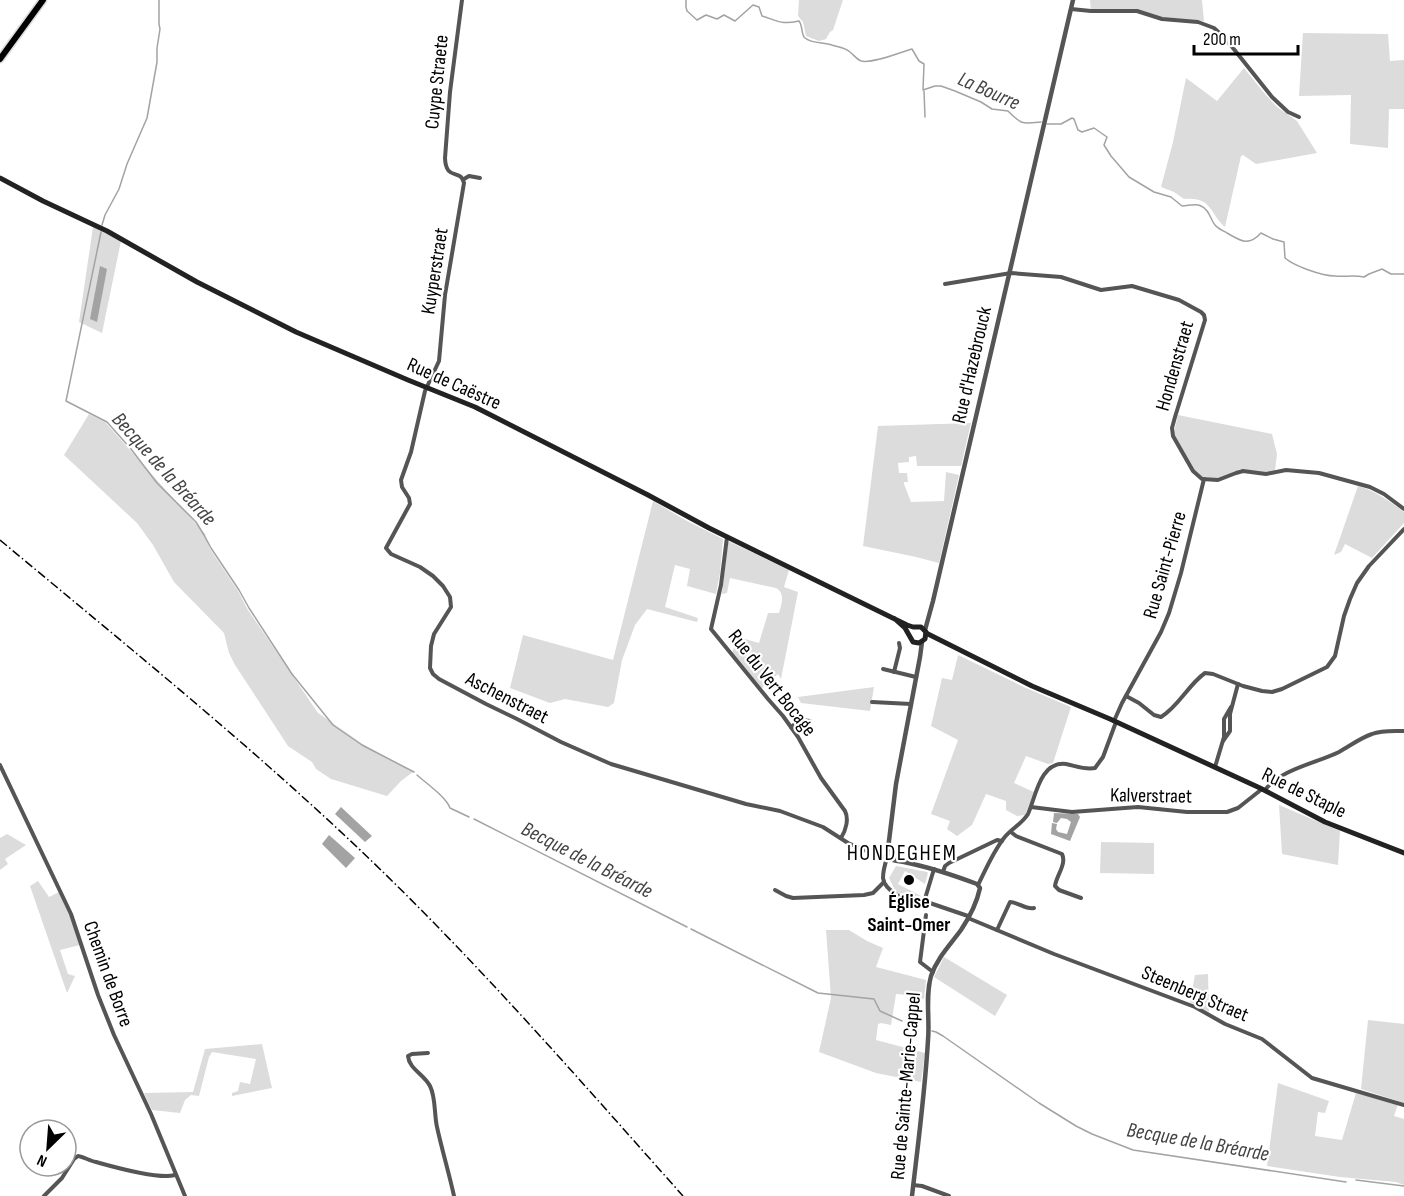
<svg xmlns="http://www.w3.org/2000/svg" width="1404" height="1196" viewBox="0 0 1404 1196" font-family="'Sofia Sans Condensed',sans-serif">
  <rect width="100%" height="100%" fill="#fff"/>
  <g fill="#dcdcdc">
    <path d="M799 0H843L833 30 830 32 826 39 819 41 806 36 803 22 798 16Z"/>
    <path d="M1090 0H1202L1204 21 1164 18 1140 10 1091 11Z"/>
    <path d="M1303 33 1388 34 1390 61 1404 60V109H1389L1388 148 1350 144 1351 95 1299 96Z"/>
    <path d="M1244 68 1265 94 1277 107 1297 121 1317 153 1256 164 1243 155 1241 156 1225 227C1209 212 1211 196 1184 199L1174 192 1161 187 1173 142 1186 78 1217 101Z"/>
    <path d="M93 227 121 241 102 333 79 322Z"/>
    <path d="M89 414 105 422 205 534 210 549 238 591 248 610 318 713 364 745 413 772 401 781 387 796 331 779 316 769 312 762 288 746 235 665 229 653 224 633 174 582 153 545 137 523 64 455Z"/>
    <path d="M1178 415 1272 434 1277 454 1275 471 1264 472 1240 469 1218 479 1203 477 1193 469 1174 435V432Z"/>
    <path d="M971 423 961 466H917L916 456 909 457V462L898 463 899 473H907L908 482H904V484L911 502 944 501 946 472 959 475 939 563 916 557 863 546 878 426Z"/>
    <path d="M1358 486C1376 491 1389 501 1404 512V523L1372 558 1345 544 1341 552 1334 555Z"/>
    <path d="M653 501 687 521 723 539 720 573 716 594 687 586 690 569 675 565 665 607 698 618 697 622 647 609 635 625 622 660 614 703 608 707 565 699 550 703 510 688 523 635 613 660Z"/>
    <path d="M728 541 789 570 784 587 798 592 781 679 778 674 761 689 732 653 738 637 759 643 768 613H779C781 605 786 594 776 588L730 578 727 593 722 594Z"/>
    <path d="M958 655 1026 688 1071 707 1053 763 1048 764 1026 756 1014 783 1034 792 1025 815 1017 816 1006 810V801L986 794 972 825 957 836 947 829 950 821 931 814 958 740 931 726 942 678 952 680Z"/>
    <path d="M874 687 870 711 801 703 798 697Z"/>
    <path d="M1279 805 1340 831 1338 865 1282 854Z"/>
    <path d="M7 834 26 845 5 859 8 864 0 870V838Z"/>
    <path d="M1101 842 1154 843V874L1100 873Z"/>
    <path d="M896 866 927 872 928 873 925 884 905 871 898 884 921 896 919 902 917 903 896 892 889 878Z"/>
    <path d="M38 881 49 897 59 892 70 915 80 945 60 950 68 974 75 976 67 993 30 886Z"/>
    <path d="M826 930H849L867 941 883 948 876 967 926 980 924 999 907 995 896 994 891 1025 881 1023 878 1024 876 1040 925 1053 921 1082 876 1073 819 1052 831 998Z"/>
    <path d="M944 957 1007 995 995 1016 934 977Z"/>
    <path d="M1208 974 1209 1012 1190 1002 1195 975Z"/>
    <path d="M1368 1020 1404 1024V1103L1361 1089Z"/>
    <path d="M262 1044 272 1088 232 1096V1093L238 1091 240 1082 250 1084 256 1059 212 1052 209 1057 199 1096 191 1095 185 1100 180 1113 152 1110 144 1093 193 1092 205 1049Z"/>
    <path d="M1278 1083 1329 1101 1325 1113 1318 1112 1315 1136 1342 1140 1356 1093 1398 1104 1394 1116 1404 1119V1185L1396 1182 1340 1177 1267 1166Z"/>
  </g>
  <g fill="#a3a3a3">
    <path d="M100 266 107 269 97 322 90 319Z"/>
    <path d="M341 807 372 836 365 842 335 814Z"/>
    <path d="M1054 813 1078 814 1080 817 1070 841 1051 834 1052 823 1057 824 1056 829 1058 832 1067 834 1071 822 1067 819 1061 818 1057 823 1053 822Z"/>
    <path d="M329 835 355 858 346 868 322 844Z"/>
  </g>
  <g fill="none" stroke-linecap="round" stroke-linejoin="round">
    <g stroke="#a3a3a3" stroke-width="1.5">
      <path d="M686 0V7L687 11 697 20 706 15 717 19 724 15 735 21 753 5 759 7 762 16C779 21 781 25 799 21 803 26 801 35 805 38 812 44 824 42 832 45 838 47 846 48 850 52 854 55 856 59 861 61 872 64 901 52 912 49L919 61 924 64 923 90 935 86H941L955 91 981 102 992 109 1008 111C1022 125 1022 124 1041 122"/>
      <path d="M924 91 925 117"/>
      <path d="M1047 124H1061L1072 118 1074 119 1078 130 1082 132 1094 128 1107 137 1104 145 1111 156 1129 177 1154 192 1171 197 1182 206C1188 206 1196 203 1201 206 1210 210 1210 219 1215 225 1218 229 1224 231 1227 233 1242 242 1249 246 1261 233L1273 239 1284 242 1285 258C1294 266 1322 276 1335 276 1345 277 1354 275 1364 277L1369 274 1382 269 1391 274H1404"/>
      <path d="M102 225 105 215 119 189 127 164 147 118 157 62V48L160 29 159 24V0"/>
      <path d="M101 232 66 401 107 422 131 449 157 483 196 522 204 535 211 548 239 590 249 608 292 674 333 725 362 745 414 772"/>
      <path d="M417 775C427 784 446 797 450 808L469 817"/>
      <path d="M474 819 687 927"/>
      <path d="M691 929 818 993 874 999 880 1011 902 1021"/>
      <path d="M932 1031 936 1032 943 1036 1039 1103 1076 1126 1092 1134 1133 1150 1346 1182"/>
      <path d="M1356 1180 1404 1186"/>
    </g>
    <defs>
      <path id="primary" d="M0 59 43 0"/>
    </defs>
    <use href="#primary" stroke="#dbdbdb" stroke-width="9"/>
    <g stroke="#555" stroke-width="4">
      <path d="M462 0 450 92 445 158C446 182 461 168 464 183L445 295 439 361 425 391 411 452 401 480 402 487 409 498 410 504 386 548 391 554 420 567 433 576 443 586 450 597 451 607 434 634 431 646 430 668 433 674 439 679 486 704 517 719 561 742 611 764 746 804 780 811 823 827 848 843 871 853 887 858C885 864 883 872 883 878 884 891 910 904 921 905L924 902 934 869"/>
      <path d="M1071 9 1091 11H1137L1162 19 1198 22 1214 28 1225 38 1272 97 1288 112 1299 117"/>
      <path d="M464 179 469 176 480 178"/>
      <path d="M945 284 1011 273 1061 277 1101 290 1132 286 1179 300 1201 312 1204 315 1205 320 1175 417 1172 428 1173 436 1193 471 1202 479 1218 480 1236 473 1243 471 1266 474 1286 470 1319 473 1370 487 1384 494 1404 509"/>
      <path d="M727 537 721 585 711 629 768 699 783 716 798 737 821 778 845 811C849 819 846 830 841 838"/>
      <path d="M883 669 916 677"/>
      <path d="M894 672 900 648 899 643"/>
      <path d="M1126 696 1139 703 1154 715 1161 717C1179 706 1188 685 1205 673L1213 674 1243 686 1262 691 1272 692 1282 689 1327 667 1335 656 1344 616 1350 599 1357 583 1369 566 1404 529"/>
      <path d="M872 702 911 704"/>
      <path d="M1114 721 1122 703 1161 632 1169 613 1181 573 1204 479"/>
      <path d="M791 727 801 720 810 721"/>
      <path d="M1223 741 1230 731V714L1238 684"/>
      <path d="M0 765 71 914 98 995 114 1035 151 1114 185 1196"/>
      <path d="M1215 767 1224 737V719L1231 707"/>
      <path d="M1265 790C1281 769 1317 763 1339 752 1350 746 1360 738 1372 734 1382 730 1393 731 1404 731"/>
      <path d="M1031 807 1072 812 1138 807 1187 812H1227L1238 808 1262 789"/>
      <path d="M1011 832 1016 836 1062 854C1067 864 1056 876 1055 886L1059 890 1081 898"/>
      <path d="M943 872 945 866 949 863 997 840 1002 841"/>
      <path d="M978 885C986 869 993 852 1004 838 1011 829 1022 824 1028 814 1036 796 1040 761 1066 764 1076 766 1085 770 1095 768L1103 757 1116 722"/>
      <path d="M775 890 786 896 793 898 864 895 873 893 884 882"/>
      <path d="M924 901 968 916"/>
      <path d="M926 915 920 962 933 972"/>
      <path d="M968 918 1054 954 1195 1007 1225 1024 1262 1039 1312 1078 1404 1105"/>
      <path d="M997 930 1010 902C1018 902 1026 910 1034 908"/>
      <path d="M428 1053 412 1054 408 1056C409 1069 424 1074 430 1086 436 1098 434 1114 437 1127 442 1150 449 1173 454 1196"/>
      <path d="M913 1185 922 1186 949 1196"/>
      <path d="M44 1196 62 1178 74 1159 78 1156C84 1157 90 1161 96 1162 114 1167 159 1180 175 1175"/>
    </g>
    <g stroke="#555" stroke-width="4.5">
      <path d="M925 630 933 601 1073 0"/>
      <path d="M912 1196C918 1144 925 1092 928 1040 930 1019 925 997 931 976 937 958 950 945 961 930 969 918 977 902 980 888L977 884C953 875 929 867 904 862 897 861 892 861 887 857L896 784 920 657 922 642"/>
    </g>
    <g stroke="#222" stroke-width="5">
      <path d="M0 178 43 201 107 231 197 282 296 332 408 380 475 407 648 495 709 528 907 625 913 627H921L926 632 925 639 919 643 913 642 905 628 895 619"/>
      <path d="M926 633 1032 686 1110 719 1260 788 1325 822 1404 853"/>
    </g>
    <use href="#primary" stroke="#000" stroke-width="6"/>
    <path stroke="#000" stroke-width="1.5" stroke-dasharray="9 3 1.5 3" stroke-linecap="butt" d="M0 540C121 641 244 740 358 848 473 957 577 1077 683 1196"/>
  </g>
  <circle fill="#000" stroke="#fff" stroke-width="2" cx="909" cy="880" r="6"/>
  <g text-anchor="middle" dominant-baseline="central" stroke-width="4.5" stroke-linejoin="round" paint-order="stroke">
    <g font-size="20" fill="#000" stroke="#fff">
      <text transform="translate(437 82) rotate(-84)">Cuype Straete</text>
      <text transform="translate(435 271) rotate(-81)">Kuyperstraet</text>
      <text transform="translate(972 365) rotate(-77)">Rue d'Hazebrouck</text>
      <text transform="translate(1175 366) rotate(-74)">Hondenstraet</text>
      <text transform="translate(454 384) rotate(24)">Rue de Caëstre</text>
      <text transform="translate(1165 565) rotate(-74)">Rue Saint-Pierre</text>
      <text transform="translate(772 683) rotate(52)">Rue du Vert Bocage</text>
      <text transform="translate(507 698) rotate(27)">Aschenstraet</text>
      <text transform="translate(1304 793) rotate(26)">Rue de Staple</text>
      <text transform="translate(1151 796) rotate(1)">Kalverstraet</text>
      <text transform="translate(108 974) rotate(70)">Chemin de Borre</text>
      <text transform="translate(1195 994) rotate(23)">Steenberg Straet</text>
      <text transform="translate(906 1086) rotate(-85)">Rue de Sainte-Marie-Cappel</text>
    </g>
    <g font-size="20" font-weight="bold" fill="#000" stroke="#fff">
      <text x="909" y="902">Église<tspan x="909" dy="23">Saint-Omer</tspan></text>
    </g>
    <g font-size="21" font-style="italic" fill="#444" stroke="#fff">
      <text transform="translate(989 91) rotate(24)">La Bourre</text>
      <text transform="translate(164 469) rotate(48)">Becque de la Bréarde</text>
      <text transform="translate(587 860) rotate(27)">Becque de la Bréarde</text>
      <text transform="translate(1198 1142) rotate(10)">Becque de la Bréarde</text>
    </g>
    <g font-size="22" letter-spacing="1.5" fill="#000" stroke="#fff">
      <text x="902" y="853">HONDEGHEM</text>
    </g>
  </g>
  <g transform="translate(48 1148) rotate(205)"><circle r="28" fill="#ffffff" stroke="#999999" stroke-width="1.5"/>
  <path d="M0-4.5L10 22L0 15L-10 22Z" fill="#000000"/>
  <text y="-9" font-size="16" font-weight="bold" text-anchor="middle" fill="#000000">N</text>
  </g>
  <path d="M1194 45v9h104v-9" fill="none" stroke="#000000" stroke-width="3"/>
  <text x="1203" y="45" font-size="18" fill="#000000" stroke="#ffffff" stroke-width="4.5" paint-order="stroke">200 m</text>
</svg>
